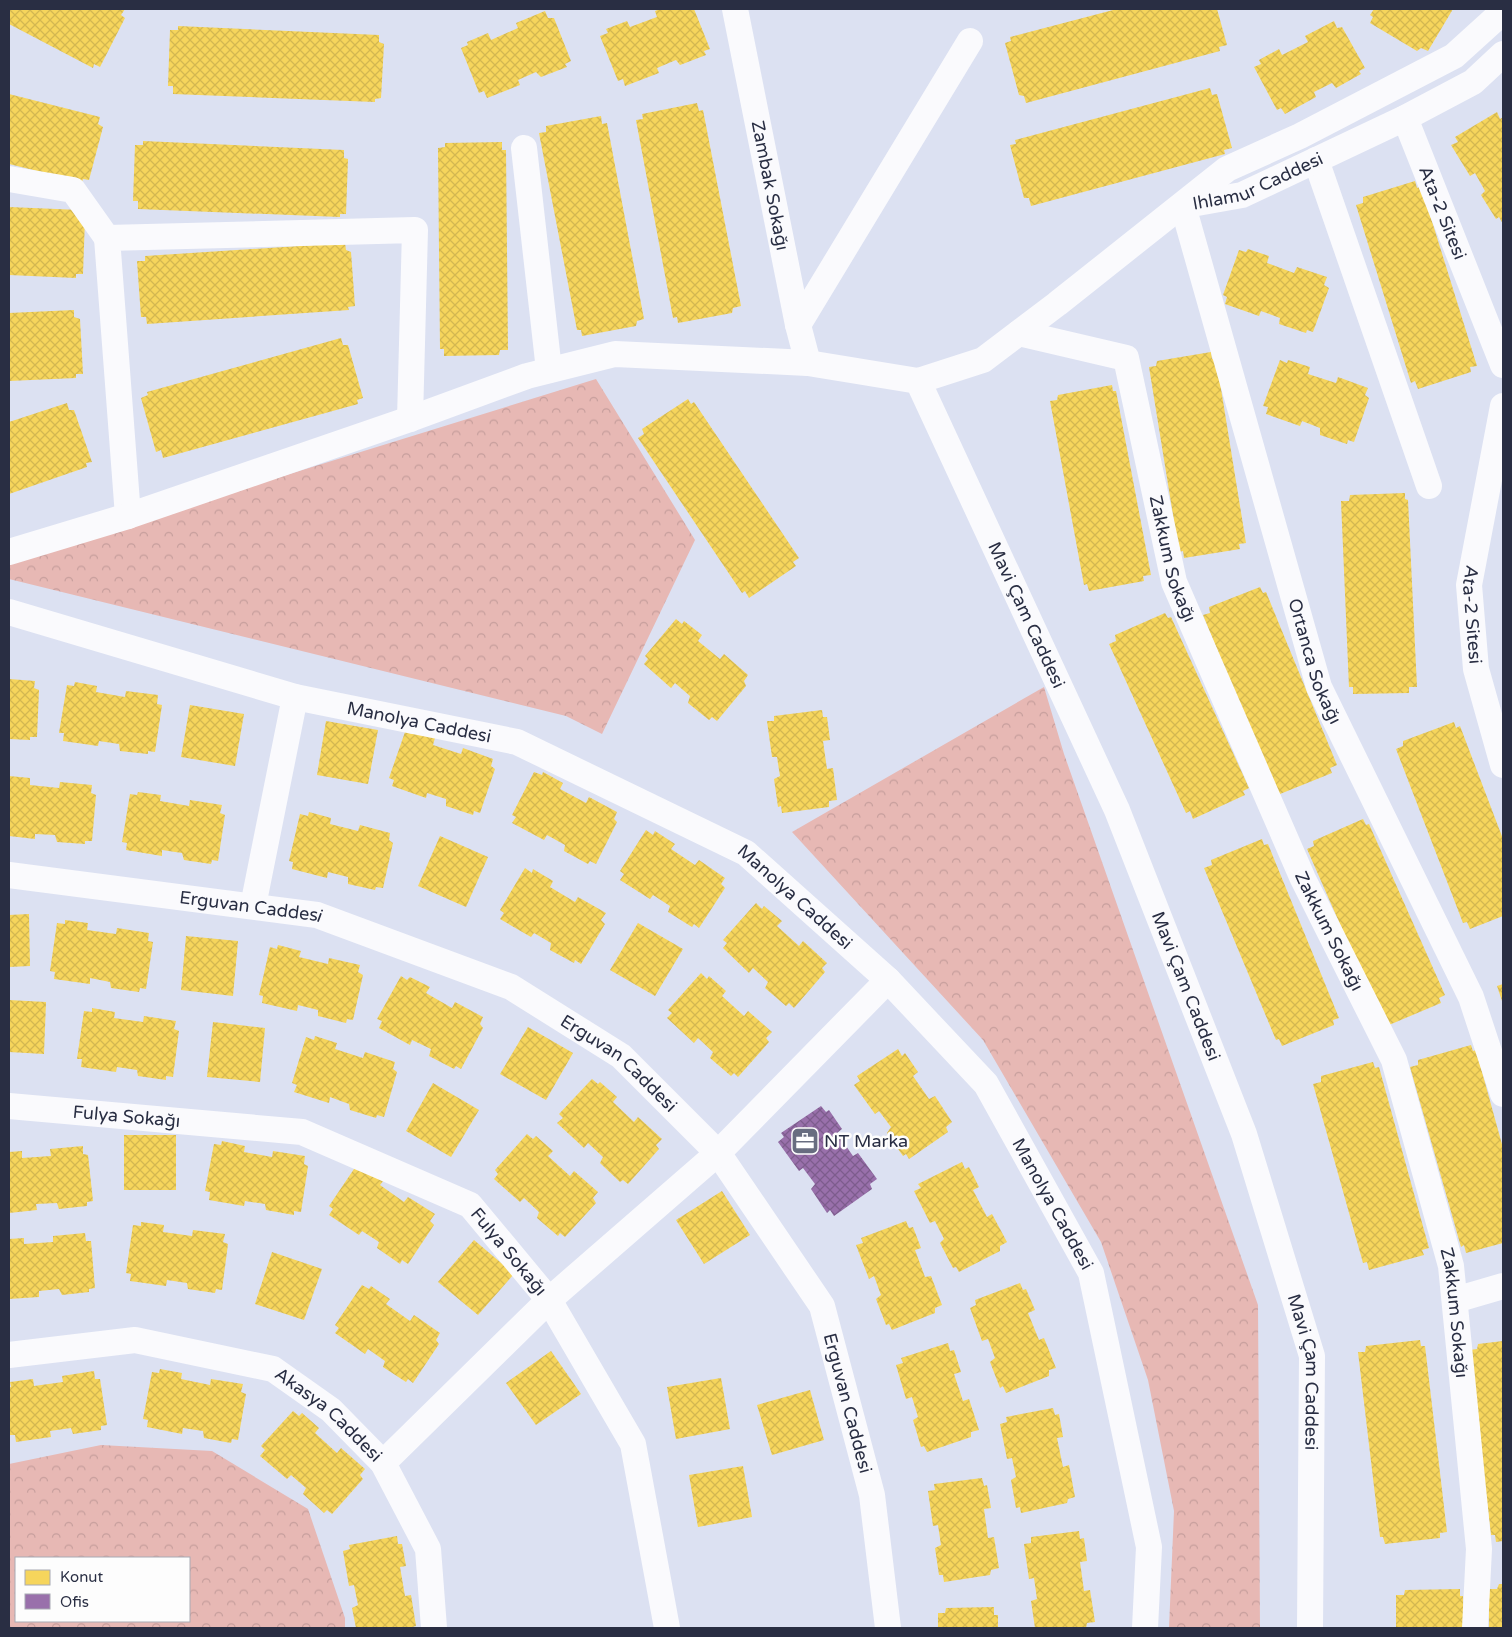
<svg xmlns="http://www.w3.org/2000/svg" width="1512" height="1637" viewBox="0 0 1512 1637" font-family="'Varela Round',sans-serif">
  <defs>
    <pattern id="park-crowns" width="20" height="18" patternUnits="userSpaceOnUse" patternTransform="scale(1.25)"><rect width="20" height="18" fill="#e7b8b4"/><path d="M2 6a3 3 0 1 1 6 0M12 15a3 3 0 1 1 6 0" fill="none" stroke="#c69e9c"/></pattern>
    <pattern id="homes-cross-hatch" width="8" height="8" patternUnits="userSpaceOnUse" patternTransform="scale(1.25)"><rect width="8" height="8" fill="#f6d55c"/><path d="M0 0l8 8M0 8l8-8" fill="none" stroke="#d3b751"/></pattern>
    <pattern id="offices-cross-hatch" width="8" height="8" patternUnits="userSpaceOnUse" patternTransform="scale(1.25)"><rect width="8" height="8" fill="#9970ab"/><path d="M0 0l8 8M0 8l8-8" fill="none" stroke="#7d5c8d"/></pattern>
  </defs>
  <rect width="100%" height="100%" fill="#dce1f2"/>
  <g fill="url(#park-crowns)" fill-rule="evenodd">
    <path d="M596 379 695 540 602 734 566 716 9 579V561Z"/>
    <path d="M1044 687 1064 754 1258 1305 1260 1628H1169L1174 1511 1148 1380 1101 1242 983 1040 792 832Z"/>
    <path d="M101 1445 212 1451 308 1509 345 1618V1628H9V1464ZM16 1558H189V1621H16Z"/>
  </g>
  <g fill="url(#homes-cross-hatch)">
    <path d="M9 9H125L121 15 125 18 100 67 94 64 93 68 9 24Z"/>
    <path d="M660 9H694L710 49 704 51 706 55 680 65 676 60 657 68 659 73 625 86 623 79 618 81 600 36 608 33 606 29 627 21 630 27 657 17 655 11Z"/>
    <path d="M1117 9H1217L1227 45 1219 47 1220 51 1026 103 1024 96 1019 95 1005 43 1011 41 1010 37Z"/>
    <path d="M1374 9H1453L1428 51 1421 48 1417 51 1370 23 1373 17 1370 15Z"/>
    <path d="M545 11 548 18H554L571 61 565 64 567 67 541 77 536 72 518 80 520 85 487 98 484 91 479 93 461 48 468 45 467 42 488 33 491 40 518 28 516 23Z"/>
    <path d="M1334 21 1337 28 1342 27 1365 68 1359 71 1361 74 1336 88 1332 83 1314 92 1316 97 1285 114 1281 108 1277 110 1254 67 1261 64 1259 60 1279 49 1282 55 1308 42 1305 36Z"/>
    <path d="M178 26 379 35V42L384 44 381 98 375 99V102L173 94V86H168L170 30H178Z"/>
    <path d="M1210 88 1212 95 1217 94 1232 148 1224 150 1225 154 1031 206 1029 198H1024L1010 145 1016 144 1015 140Z"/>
    <path d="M9 94 100 117 98 124 103 127 89 180 83 179 82 182 9 164Z"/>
    <path d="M697 103 699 111 703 110 741 306 733 308 732 313 678 323 677 317 673 318 636 120 643 119 642 114Z"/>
    <path d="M1497 112 1500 119 1503 117V224L1499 217 1496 219 1481 195 1485 191 1475 173 1470 176 1451 145 1458 142 1455 137Z"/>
    <path d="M601 116 602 124 607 123 644 319 637 321 636 326 582 336 581 330H577L539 133 546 132V126Z"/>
    <path d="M143 141 344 150V158L348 159 346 214H340V217L138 209V201H133L135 145H143Z"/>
    <path d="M502 142V150H506L508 350H500L499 355 444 356V349H440L438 148 445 147V143Z"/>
    <path d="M1415 181 1417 188 1421 186 1477 366 1470 367 1471 372 1418 389 1415 381 1411 383 1356 205 1363 203V197Z"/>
    <path d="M9 207 80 210 85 219 83 274H76V278L9 275Z"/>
    <path d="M345 243 346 250 351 252 355 306 348 307 349 310 147 324 146 317H141L137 261H145V256Z"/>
    <path d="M1248 249 1269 256 1267 263 1294 273 1297 267 1327 277 1324 285 1329 288 1313 332 1307 330 1306 333 1279 324 1280 318 1261 311 1259 316 1225 304 1227 297 1223 295 1239 250 1246 252Z"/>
    <path d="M74 310V317L80 319 83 374H76V378L9 381V313Z"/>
    <path d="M341 338 343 345H348L363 398 357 400 358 404 163 458 161 450 156 452 141 398 148 395 147 392Z"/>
    <path d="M1211 352 1212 359 1216 358 1246 543 1239 544 1240 549 1184 558 1183 551 1179 552 1149 367 1156 366 1157 361Z"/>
    <path d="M1280 360 1287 363 1288 360 1310 367 1308 374 1336 383 1338 377 1368 388 1365 395 1369 398 1354 442 1348 440 1347 444 1320 435V428L1302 421 1300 426 1266 414 1268 407 1263 406Z"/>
    <path d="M1112 385 1113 391H1116L1151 575 1143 576 1144 581 1089 591 1087 584 1084 585 1050 401 1057 400 1058 395Z"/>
    <path d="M688 399 691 404 694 402 799 558 793 562 796 566 749 598 745 591 742 593 638 438 644 434 642 429Z"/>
    <path d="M67 403 69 410H74L92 462 86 463 87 467 9 494V422Z"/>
    <path d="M1405 493V499L1408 500 1417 687H1409V693L1353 694V687H1349L1341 501H1349L1350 495Z"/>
    <path d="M1260 587 1263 593 1266 592 1337 765 1330 768 1332 773 1280 794 1273 788 1203 615 1210 613 1209 607Z"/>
    <path d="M1165 613 1168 618 1171 617 1249 788 1243 791 1245 795 1193 819 1190 811 1186 813 1109 644 1116 641 1115 635Z"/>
    <path d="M676 619 682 624 684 621 702 635 698 641 720 659 724 654 748 675 744 681 746 686 717 721 712 717 709 720 688 703 690 696 675 683 671 688 644 664 648 659 645 656Z"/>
    <path d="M9 679 35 681 34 688 39 690 37 737H30V740L9 739Z"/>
    <path d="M75 682 97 686 96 692 125 697 126 691 158 695 157 704 162 705 155 752 148 751V754L120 751 119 744 99 741 98 746 63 741 64 733H59L67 685 74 686Z"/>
    <path d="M190 705 244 714 235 766 181 757Z"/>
    <path d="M822 710 823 717H827L830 740 823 741 827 769 833 768 837 800 829 801V807L782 813 781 806 778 807 774 779 780 776 777 757H772L767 721H774V716Z"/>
    <path d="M326 721 378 730 368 784 317 775Z"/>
    <path d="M1454 722 1456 728 1460 726 1503 839V916L1470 929 1467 922 1463 923 1396 749 1403 746V741Z"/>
    <path d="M414 731 435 738 433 745 461 754 463 748 493 759 491 766 495 769 480 813 474 811 473 815 446 806V799L427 793 426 798 392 786 394 780 389 778 405 732 412 734Z"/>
    <path d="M534 772 542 775 543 772 563 783 560 789 586 803 589 797 617 812 614 819 617 822 596 864 590 861 588 864 564 851 565 845 547 835 544 840 512 823 516 817 512 815Z"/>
    <path d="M9 776 30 778V785L59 788 60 782 92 785 91 793 96 795 92 841H85V844L57 842 55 835 35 834V839L9 836Z"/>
    <path d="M138 792 161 795 160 801 189 806 190 800 222 805 220 813 225 815 218 861 212 860 211 864 184 860 182 853 162 850V856L126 850 127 843 122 842 130 794 137 795Z"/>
    <path d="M309 812 331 818 330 824 358 831 360 825 390 833 389 840 393 843 383 888 376 887 375 890 348 884V877L328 872 327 878 292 869 293 862 289 861 300 814 308 816Z"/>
    <path d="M1363 819 1366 825 1369 824 1445 995 1439 998 1441 1003 1389 1025 1382 1020 1307 849 1314 846 1313 841Z"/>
    <path d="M646 830 653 835 655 831 675 844 671 849 695 865 699 860 725 878 721 884 725 888 699 928 694 924 692 927 668 912 670 906 653 895 650 899 620 880 624 874 620 871Z"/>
    <path d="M440 836 488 857 466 907 418 886Z"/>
    <path d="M1262 839 1264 845 1268 844 1339 1018 1333 1020 1334 1025 1282 1046 1279 1039 1276 1040 1204 868 1212 865 1211 860Z"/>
    <path d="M525 868 532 873 533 869 553 881 550 887 575 902 578 897 606 913 601 920 605 924 581 964 575 960 574 963 550 950 551 943 534 933 531 937 500 919 504 913 500 910Z"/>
    <path d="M756 903 762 909 764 906 782 921 777 926 799 946 803 941 827 963 822 968 825 972 794 1008 789 1003 786 1006 765 988 768 982 753 968 749 973 723 948 727 943 723 940Z"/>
    <path d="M29 914 30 966 9 967V915Z"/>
    <path d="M65 920 88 923 87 930 116 934 117 928 149 933 148 941 153 942 146 989 140 988 139 992 111 988 110 982 90 978V984L54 979 55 972 50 971 57 923 65 924Z"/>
    <path d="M638 923 683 949 655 996 610 970Z"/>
    <path d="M186 936 238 941 233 996 181 990Z"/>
    <path d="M278 945 301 951 299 957 328 964 329 958 360 965 358 972 363 975 353 1020 347 1019 346 1023 318 1016V1010L298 1005 297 1011 262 1003 263 996 259 995 270 947 277 949Z"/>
    <path d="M701 973 707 979 709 976 726 991 722 996 744 1016 748 1011 772 1032 766 1038 769 1042 738 1077 734 1073 731 1076 710 1058 713 1052 698 1038 694 1043 667 1018 672 1013 668 1010Z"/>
    <path d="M401 976 407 980 410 977 430 987 426 993 452 1008 455 1002 483 1017 480 1024 483 1028 461 1069 456 1066 454 1069 429 1056 431 1049 412 1040 410 1045 379 1028 382 1021 377 1019Z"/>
    <path d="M1503 984V1004L1497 986Z"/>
    <path d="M9 1000 46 1002 44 1054 9 1052Z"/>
    <path d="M92 1008 115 1012 114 1018 143 1022 144 1016 176 1021 174 1029 179 1031 173 1077 166 1076V1080L138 1076 137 1070 117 1067 116 1072 81 1067 82 1059H77L84 1011 92 1012Z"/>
    <path d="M213 1022 265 1028 260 1082 207 1077Z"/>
    <path d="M528 1027 573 1053 546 1100 500 1074Z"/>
    <path d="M315 1036 337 1043 335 1049 363 1058 365 1052 395 1062 393 1069 397 1072 384 1117 377 1115 376 1118 350 1110 349 1104 330 1097 329 1103 294 1092 297 1085 292 1083 306 1037 314 1040Z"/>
    <path d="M1471 1045 1473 1051 1476 1050 1503 1148V1243L1466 1253 1464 1245 1461 1247 1410 1067 1418 1065V1060Z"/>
    <path d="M898 1049 902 1056 905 1053 918 1072 913 1076 929 1099 935 1096 952 1122 946 1127 948 1132 909 1159 906 1154 903 1156 887 1133 891 1127 879 1111 875 1114 854 1085 860 1081 857 1076Z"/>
    <path d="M1373 1062 1375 1068 1379 1067 1429 1248 1422 1250 1424 1255 1369 1270 1367 1262 1363 1263 1313 1084 1321 1082V1076Z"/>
    <path d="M592 1079 598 1084 600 1082 617 1097 613 1102 634 1122 638 1117 662 1139 656 1145 659 1149 628 1184 623 1180 620 1182 600 1163 603 1157 588 1143 584 1148 557 1123 563 1118 559 1114Z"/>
    <path d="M433 1083 479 1110 451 1157 406 1131Z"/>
    <path d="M527 1134 533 1139 536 1136 553 1151 548 1156 570 1176 574 1171 598 1192 593 1198 596 1203 565 1237 560 1233 558 1236 537 1218 539 1212 524 1198 520 1202 494 1179 498 1174 495 1170Z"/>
    <rect x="124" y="1135" width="52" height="55"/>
    <path d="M222 1141 245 1146 244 1152 272 1157 273 1151 305 1156 304 1164 308 1166 301 1212 294 1211V1215L266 1210 265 1204 245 1201 244 1206 209 1200 210 1192 205 1191 214 1144 221 1145Z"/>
    <path d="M83 1146V1154L88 1155 93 1201 87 1202V1206L59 1209 57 1203 36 1204 37 1210 9 1213V1152L22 1151V1158L51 1156 50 1149Z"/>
    <path d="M962 1162 965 1169 969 1167 979 1187 973 1190 987 1217 992 1214 1007 1242 1000 1246V1251L959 1272 956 1267 953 1268 940 1243 944 1239 935 1221 930 1223 914 1191 921 1188 918 1184Z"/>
    <path d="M356 1166 384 1180 380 1185 404 1202 408 1197 435 1214 430 1221 434 1225 408 1264 402 1260 400 1264 377 1248 379 1242 362 1231 359 1235 329 1215 333 1209 329 1206Z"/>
    <path d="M722 1191 750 1235 704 1264 676 1220Z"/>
    <path d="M906 1221 909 1228 913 1227 921 1248 915 1250 925 1277 931 1276 942 1305 935 1308V1313L892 1330 889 1324 886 1325 876 1299 881 1295 874 1276 869 1279 856 1245 863 1243 861 1238Z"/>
    <path d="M141 1222 164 1225 163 1232 192 1236 193 1230 225 1234 223 1242 228 1244 222 1290 216 1289 215 1293 188 1289 187 1283 167 1280 166 1286 130 1281 131 1274 126 1273 133 1225 141 1226Z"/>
    <path d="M85 1233 86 1241H91L95 1288 89 1289V1292L62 1295 59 1289 39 1291V1297L9 1299V1239L24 1238V1244L53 1242V1236Z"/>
    <path d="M474 1240 514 1274 478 1315 438 1282Z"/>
    <path d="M272 1252 322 1269 304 1320 255 1304Z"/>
    <path d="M1020 1283 1023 1290 1026 1289 1035 1310 1028 1313 1039 1340 1044 1338 1056 1368 1049 1370V1376L1006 1393 1003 1386 1000 1388 990 1362 995 1358 988 1339 982 1341 970 1308 976 1305 975 1300Z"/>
    <path d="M362 1285 369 1289 371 1286 390 1299 386 1304 410 1321 414 1315 440 1333 436 1340 439 1344 413 1383 408 1379 406 1382 383 1367 385 1361 368 1349 365 1354 335 1333 339 1328 335 1325Z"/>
    <path d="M1420 1340 1421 1346H1425L1447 1532 1440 1533V1538L1385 1544 1383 1537H1380L1358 1352H1365L1366 1346Z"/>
    <path d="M1503 1341V1541L1496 1542 1495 1535H1491L1469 1350 1477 1349 1478 1344Z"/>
    <path d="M948 1343 950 1351 954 1350 961 1372 954 1374 963 1401 969 1399 979 1430 971 1432V1437L927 1452 924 1446 921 1447 913 1420 918 1417 912 1397 906 1399 896 1365 903 1363 901 1358Z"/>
    <path d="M551 1351 581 1394 536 1425 506 1383Z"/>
    <path d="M160 1369 182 1373 181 1379 210 1385 211 1379 243 1384 241 1392 246 1394 238 1440 232 1439 231 1443 204 1438 203 1431 183 1428 182 1434 147 1427 148 1420 143 1419 152 1372 159 1373Z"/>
    <path d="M94 1371 95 1379H100L107 1425 101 1426V1430L73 1434 71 1428 50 1431 51 1437 16 1442 15 1435H10L9 1387H11L10 1382 33 1379 34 1386 63 1382 62 1376Z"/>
    <path d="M721 1378 730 1429 676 1439 667 1387Z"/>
    <path d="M810 1390 824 1440 772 1455 757 1405Z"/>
    <path d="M1053 1408 1055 1415 1059 1414 1063 1437 1057 1438 1063 1467 1069 1465 1075 1497 1068 1499 1067 1503 1021 1513 1020 1507 1016 1508 1011 1480 1016 1477 1012 1458 1007 1459 1000 1424 1007 1422 1006 1417Z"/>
    <path d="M293 1411 299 1416 302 1413 319 1428 315 1433 337 1453 341 1448 365 1469 360 1475 363 1479 332 1514 327 1510 324 1513 303 1494 306 1488 291 1475 287 1479 260 1456 265 1450 261 1446Z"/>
    <path d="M743 1466 752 1517 698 1527 689 1475Z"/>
    <path d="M982 1478 984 1486 987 1485 991 1508 984 1509 988 1538 994 1537 999 1568 991 1570 990 1575 944 1582 943 1575H939L935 1548 941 1545 938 1525 933 1526 928 1491 935 1490 934 1484Z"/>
    <path d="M1079 1531 1080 1539 1084 1538 1087 1561 1080 1562 1084 1591 1090 1590 1095 1622 1087 1623 1086 1628H1035L1031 1601 1037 1599 1034 1578 1029 1579 1024 1544 1031 1543V1537Z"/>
    <path d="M397 1536 398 1544H402L406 1566 400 1567 405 1596 411 1595 416 1626 409 1628H356L352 1608 358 1605 354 1585 349 1586 343 1551 350 1549 349 1545Z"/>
    <path d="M1499 1584H1503V1628H1489V1589H1497Z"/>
    <path d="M1460 1589V1596H1463L1464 1628H1396V1595H1404L1405 1590Z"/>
    <path d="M994 1607V1615H998V1628H938V1613H945L946 1608Z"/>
  </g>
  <path fill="url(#offices-cross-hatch)" d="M821 1106 826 1112 829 1110 842 1129 837 1133 853 1156 858 1153 877 1179 870 1184 872 1189 834 1216 830 1210 827 1213 811 1189 815 1184 803 1168 799 1171 778 1142 784 1137 781 1133Z"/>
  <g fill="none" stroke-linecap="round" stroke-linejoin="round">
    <g stroke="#fafafd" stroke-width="26">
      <path id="s1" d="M735 9 798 325 808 363"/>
      <path id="s2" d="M1405 118 1503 365"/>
      <path d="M524 148 549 370"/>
      <path d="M1316 160 1429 486"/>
      <path d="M9 179 73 190 107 238"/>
      <path id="s3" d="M1186 205 1242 195 1405 118 1473 82 1503 54"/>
      <path id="s4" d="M1183 206 1319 687 1471 997 1503 1094"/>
      <path d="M798 325 970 41"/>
      <path id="s5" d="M1019 333 1126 358 1174 582 1303 879 1394 1060 1451 1266 1479 1549 1475 1628"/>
      <path id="s6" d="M918 381 1117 810 1244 1134 1312 1356 1310 1628"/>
      <path id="s7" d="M1503 406 1469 585 1476 669 1503 765"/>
      <path d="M128 516 107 238 415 230 410 419"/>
      <path d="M9 552 128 516 410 419 527 376 615 354 808 363 918 381 983 360 1057 304 1227 169 1300 136 1454 56 1497 17 1501 9"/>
      <path id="s8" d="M9 612 295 697 517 742 746 853 888 980 986 1084 1091 1273 1149 1547 1145 1628"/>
      <path id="s9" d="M9 875 317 915 511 987 621 1056 718 1153 822 1306 872 1495 888 1628"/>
      <path d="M253 906 295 697"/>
      <path id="s10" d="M9 1106 302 1132 470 1205 549 1300 633 1444 667 1628"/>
      <path d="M1455 1300 1503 1286"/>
      <path id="s11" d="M9 1355 135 1340 273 1369 331 1410 383 1463 428 1549 434 1628"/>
      <path d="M383 1463 549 1300 718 1153 888 980"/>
    </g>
  </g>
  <defs>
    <symbol id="office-square" viewBox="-11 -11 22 22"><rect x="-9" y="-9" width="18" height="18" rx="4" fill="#686d80" stroke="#fdfdfd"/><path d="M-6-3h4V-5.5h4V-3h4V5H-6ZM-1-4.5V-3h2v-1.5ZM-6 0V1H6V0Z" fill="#fff"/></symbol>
  </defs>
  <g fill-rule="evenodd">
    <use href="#office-square" x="789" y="1125" width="32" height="32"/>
  </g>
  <g text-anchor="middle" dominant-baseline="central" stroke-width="5" stroke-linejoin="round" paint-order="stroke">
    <g font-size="18" fill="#292e43" stroke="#fdfdfd">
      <text stroke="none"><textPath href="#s3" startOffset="76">Ihlamur Caddesi</textPath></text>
      <text stroke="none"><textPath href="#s1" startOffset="180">Zambak Sokağı</textPath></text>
      <text stroke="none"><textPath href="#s2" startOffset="102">Ata-2 Sitesi</textPath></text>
      <text stroke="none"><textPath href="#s5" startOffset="316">Zakkum Sokağı</textPath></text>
      <text stroke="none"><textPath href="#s6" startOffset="258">Mavi Çam Caddesi</textPath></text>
      <text stroke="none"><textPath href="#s7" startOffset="212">Ata-2 Sitesi</textPath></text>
      <text stroke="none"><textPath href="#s4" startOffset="474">Ortanca Sokağı</textPath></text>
      <text stroke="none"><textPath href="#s8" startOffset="425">Manolya Caddesi</textPath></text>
      <text stroke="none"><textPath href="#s8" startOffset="845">Manolya Caddesi</textPath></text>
      <text stroke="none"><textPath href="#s9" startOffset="244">Erguvan Caddesi</textPath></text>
      <text stroke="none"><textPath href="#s5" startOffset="721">Zakkum Sokağı</textPath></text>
      <text stroke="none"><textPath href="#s6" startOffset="662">Mavi Çam Caddesi</textPath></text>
      <text stroke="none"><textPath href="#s9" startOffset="650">Erguvan Caddesi</textPath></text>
      <text stroke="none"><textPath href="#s10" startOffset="118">Fulya Sokağı</textPath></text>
      <text stroke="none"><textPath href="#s8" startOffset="1250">Manolya Caddesi</textPath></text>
      <text stroke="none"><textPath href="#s10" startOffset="538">Fulya Sokağı</textPath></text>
      <text stroke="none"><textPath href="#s5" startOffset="1126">Zakkum Sokağı</textPath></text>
      <text stroke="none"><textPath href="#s6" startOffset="1068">Mavi Çam Caddesi</textPath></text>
      <text stroke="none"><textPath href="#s9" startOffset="1070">Erguvan Caddesi</textPath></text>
      <text stroke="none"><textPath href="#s11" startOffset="340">Akasya Caddesi</textPath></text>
    </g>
    <g font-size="18" fill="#292e43" stroke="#fdfdfd" text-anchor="start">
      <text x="824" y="1141">NT Marka</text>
    </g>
  </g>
  <rect width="1512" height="1637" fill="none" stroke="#292e43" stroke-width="20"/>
  <rect x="15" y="1557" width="175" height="65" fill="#fdfdfd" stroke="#a8aab3"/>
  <rect x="25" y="1570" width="25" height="15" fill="#f6d55c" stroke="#a8aab3"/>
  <text x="60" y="1582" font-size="15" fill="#292e43">Konut</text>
  <rect x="25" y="1594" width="25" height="15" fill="#9970ab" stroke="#a8aab3"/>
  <text x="60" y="1607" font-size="15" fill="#292e43">Ofis</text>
</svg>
